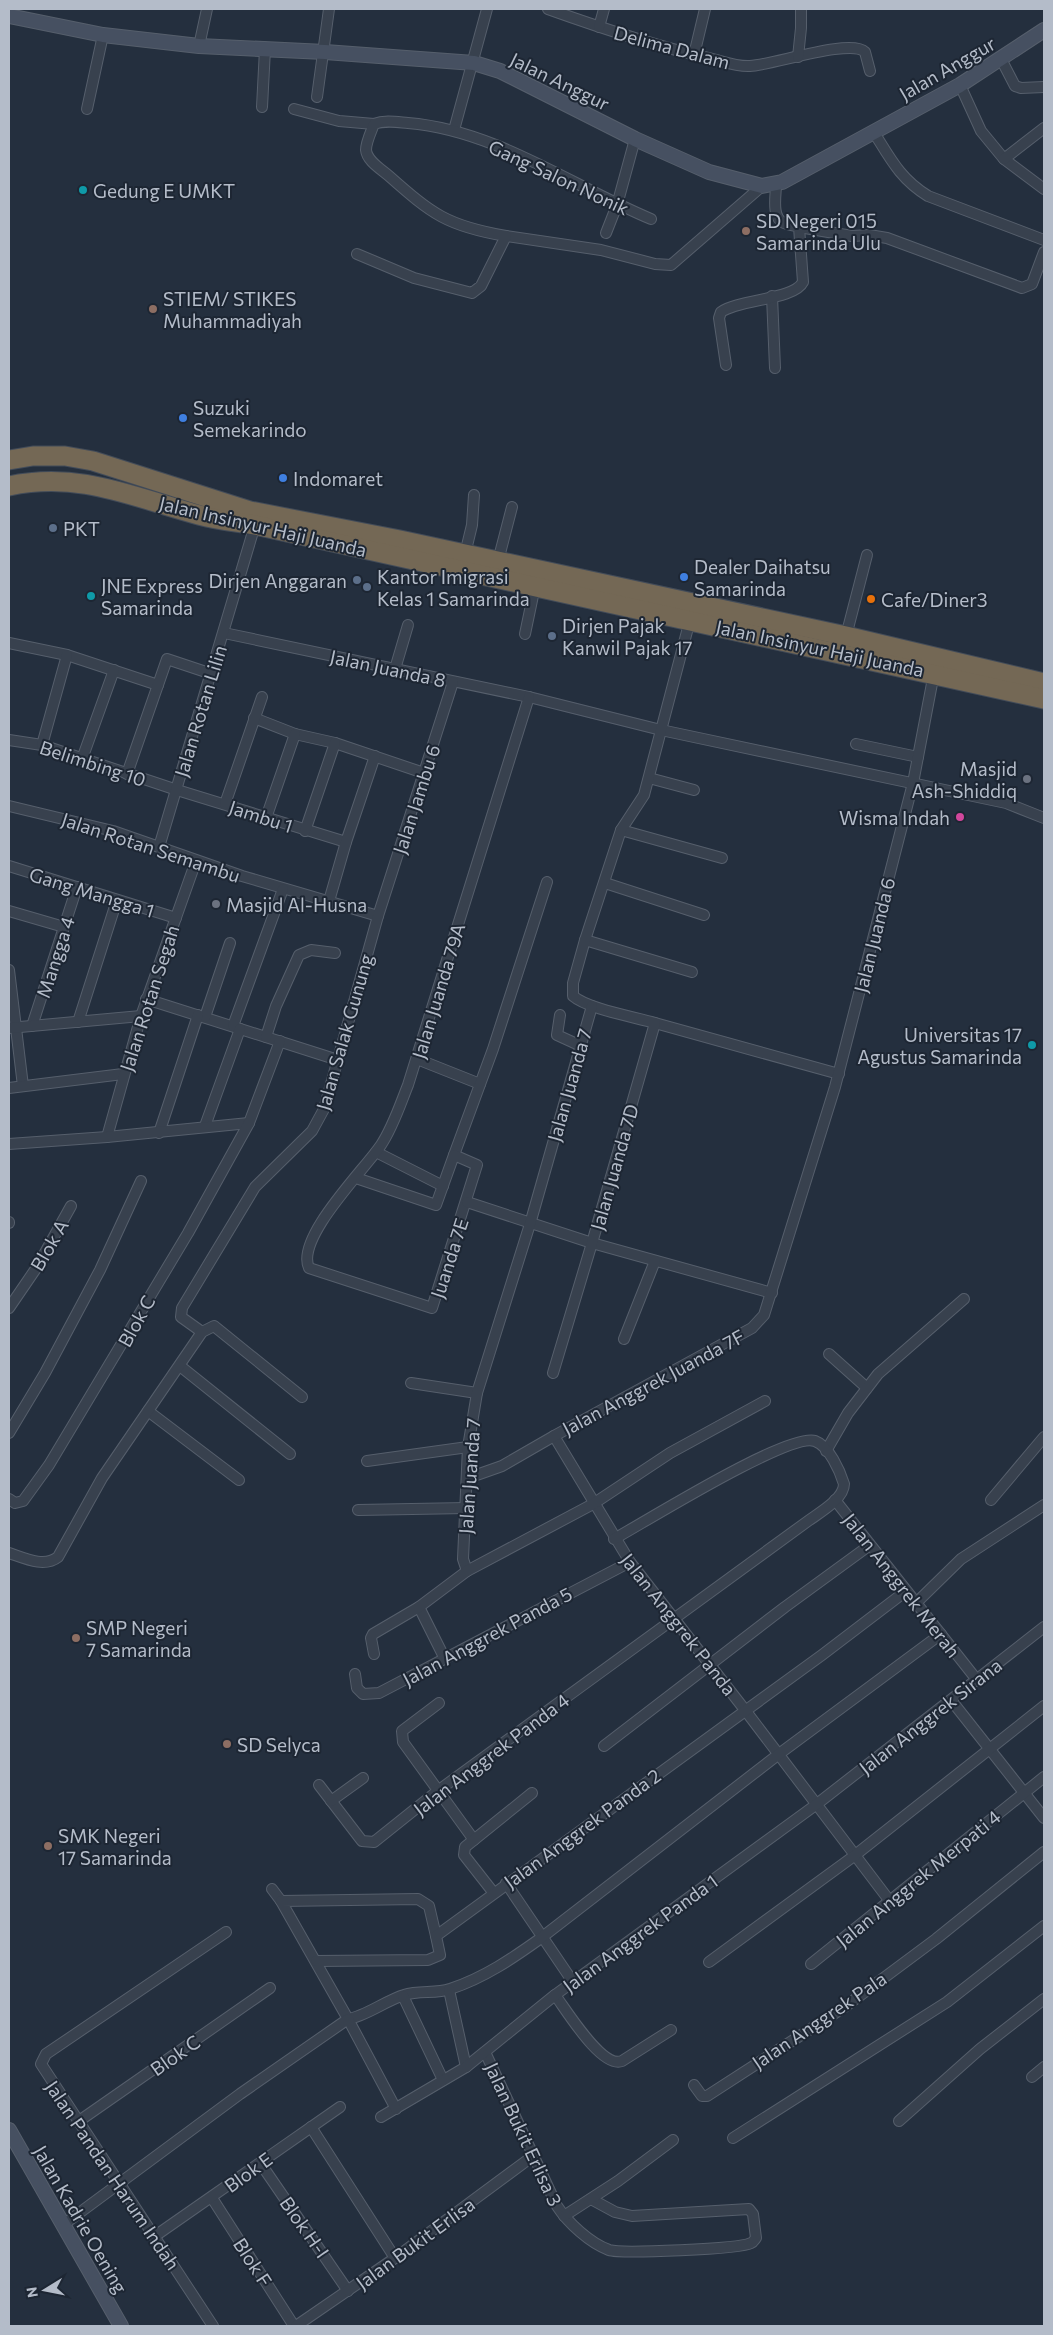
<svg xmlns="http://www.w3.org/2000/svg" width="1053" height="2335" viewBox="0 0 1053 2335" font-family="Commissioner,sans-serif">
  <rect width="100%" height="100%" fill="#242f3e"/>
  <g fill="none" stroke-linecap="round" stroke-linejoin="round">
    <defs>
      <g id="street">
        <path d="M548 9C601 28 654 46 709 58 722 61 737 67 750 66 773 65 851 38 865 52L870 71"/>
        <path d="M599 27 604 9"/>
        <path d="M199 46 207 9"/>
        <path d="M694 55 705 9"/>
        <path d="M798 57 801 28V9"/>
        <path d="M1001 59 1015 86 1021 88 1044 87"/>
        <path d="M960 85 981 131 1004 159 1044 189"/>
        <path d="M317 97 329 9"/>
        <path d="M262 107 265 49"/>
        <path d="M87 109 103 35"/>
        <path d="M294 109 339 121 374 124"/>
        <path d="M454 130 487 9"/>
        <path d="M873 131C890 158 900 179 928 196L1044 240"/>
        <path d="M1004 159 1044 128"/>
        <path d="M799 227 852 236 869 235 887 238 1022 288 1032 284 1044 252"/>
        <path d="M606 233 617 205 635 139"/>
        <path d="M506 236 601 250 655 264 671 265 762 186"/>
        <path d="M357 254 414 278 472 293 481 286 506 236C447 226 432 214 389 176 381 169 367 161 366 150 366 142 371 132 374 124 385 120 396 122 408 123 495 130 572 186 651 219"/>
        <path d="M772 296 775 368"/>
        <path d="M726 365 719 318 721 312C739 299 794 300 803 282L799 227C794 225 789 225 784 223 771 218 776 195 776 185"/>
        <path d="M465 554 472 525 474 495"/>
        <path d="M498 561 512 507"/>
        <path d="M224 633 529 697 661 730 1006 803 1044 818"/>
        <path d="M525 634 535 586"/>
        <path d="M846 636 867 555"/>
        <path d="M9 643 67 655 158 685"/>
        <path d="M395 669 408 625"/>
        <path d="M254 718 295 734 335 743 424 773"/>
        <path d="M9 740 42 745 177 790 346 842"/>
        <path d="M856 744 918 757"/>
        <path d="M42 745 67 655"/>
        <path d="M82 759 114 670"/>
        <path d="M127 774 167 659 206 672"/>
        <path d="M649 778 694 790"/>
        <path d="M225 804 262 697"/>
        <path d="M9 806 113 831 242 876 378 916"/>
        <path d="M266 818 295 734"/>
        <path d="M621 830 722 858"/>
        <path d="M305 831 335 743"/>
        <path d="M159 847 255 525"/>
        <path d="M9 866 176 918"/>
        <path d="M605 883 704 915"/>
        <path d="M329 901 346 842 375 756"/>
        <path d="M9 911 64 927"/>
        <path d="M585 940 692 972"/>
        <path d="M9 970 23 1086"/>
        <path d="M146 999 338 1060"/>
        <path d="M560 1015 557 1035 581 1046"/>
        <path d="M205 1017 230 943"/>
        <path d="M78 1022 117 900"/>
        <path d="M655 1023 839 1074"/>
        <path d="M32 1026 77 887"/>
        <path d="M233 1026 283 889"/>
        <path d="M9 1028 141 1016"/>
        <path d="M266 1037 276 1006 299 955 311 950 335 953"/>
        <path d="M417 1059 480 1084"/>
        <path d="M9 1088 123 1074"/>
        <path d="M205 1126 240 1029"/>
        <path d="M159 1133 198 1015"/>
        <path d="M107 1137 141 1016 196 861"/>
        <path d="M9 1144 107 1137 249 1123"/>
        <path d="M376 1152 443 1186"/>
        <path d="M454 1155 493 1049 547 882"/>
        <path d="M356 1178 436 1205 454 1155 477 1165 432 1308 309 1268C295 1238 365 1169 381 1145 393 1127 400 1105 408 1085L529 697"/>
        <path d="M467 1202 592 1243 772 1293"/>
        <path d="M9 1223V1222"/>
        <path d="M9 1308 37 1267 71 1206"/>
        <path d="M202 1332 181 1317 182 1308 255 1187 312 1131 324 1109 378 916 453 682"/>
        <path d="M624 1339 655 1261"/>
        <path d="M829 1354 867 1388"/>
        <path d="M180 1366 290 1454"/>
        <path d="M553 1373 592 1243 655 1023C635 1017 588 1009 573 996V983L585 940 621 830 644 795 690 620"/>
        <path d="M411 1383 477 1393"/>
        <path d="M148 1411 239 1480"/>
        <path d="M9 1433 45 1373 100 1270 141 1181"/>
        <path d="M554 1436 630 1562 745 1710 889 1900"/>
        <path d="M826 1451 848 1413 878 1374 964 1299"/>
        <path d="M367 1461 468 1447"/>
        <path d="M468 1478 502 1466 554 1436 752 1328 764 1315 835 1087 913 783 934 673"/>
        <path d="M9 1499 15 1503 23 1501 49 1465 188 1233 249 1123 280 1041"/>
        <path d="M835 1500 977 1680"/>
        <path d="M991 1500 1044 1437"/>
        <path d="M358 1510 466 1508"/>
        <path d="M9 1553C24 1558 44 1568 58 1557L102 1478 202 1332 214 1326 302 1397"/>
        <path d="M467 1571 463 1559 468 1447 477 1393 530 1224 592 1006"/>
        <path d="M916 1603 961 1559 1044 1505"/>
        <path d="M419 1607 445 1659"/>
        <path d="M374 1654 371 1638 373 1634 419 1607 467 1571 593 1504 670 1453 765 1401"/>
        <path d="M355 1674 357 1688 363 1694 379 1693 630 1562"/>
        <path d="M951 1700 1044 1818"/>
        <path d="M439 1703 402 1731 403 1742 474 1840"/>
        <path d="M604 1746 785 1607 870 1545"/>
        <path d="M319 1785 362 1841 374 1842 439 1790 808 1521C819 1513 844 1499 844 1484 840 1471 829 1446 815 1441 789 1432 645 1522 614 1539"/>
        <path d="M331 1801 363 1778"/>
        <path d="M506 1883 573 1982"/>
        <path d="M272 1889 281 1901"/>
        <path d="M493 1892 464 1855 465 1847 532 1793"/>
        <path d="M436 1936 429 1906 418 1899 281 1901 348 2019C364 2017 387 2000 404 1995 419 1990 436 1994 450 1989 484 1978 513 1958 541 1938L779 1754 941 1634"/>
        <path d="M316 1961 428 1960 440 1955 436 1936 822 1655 906 1591"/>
        <path d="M709 1962 854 1856 1044 1706"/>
        <path d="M811 1964 1044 1777"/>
        <path d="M449 1990 466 2067"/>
        <path d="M555 1995C567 2011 602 2069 622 2061L671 2030"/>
        <path d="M403 1996 443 2080"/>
        <path d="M485 2052 557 2206C568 2223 590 2243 609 2250 621 2254 740 2249 751 2243 754 2242 754 2240 756 2238L753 2214 749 2209 632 2216 615 2212 591 2199"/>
        <path d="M1032 2077 1044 2067"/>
        <path d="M694 2085 702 2096H707L846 2006 936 1939 1044 1852"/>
        <path d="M381 2117 466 2067 555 1995 817 1804 1044 1627"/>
        <path d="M79 2121 270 1988"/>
        <path d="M899 2121 980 2049 1044 1999"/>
        <path d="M311 2127 395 2258"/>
        <path d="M733 2138 947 2002 1044 1926"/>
        <path d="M261 2164 348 2291"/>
        <path d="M212 2198 294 2326"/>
        <path d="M564 2216 618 2181 673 2140"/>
        <path d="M63 2225 240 2094 348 2019 396 2109"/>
        <path d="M155 2236 340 2107"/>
        <path d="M213 2326 41 2064 46 2054 226 1932"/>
        <path d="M296 2326 395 2258 533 2156"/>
      </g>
      <g id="secondary">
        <path d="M9 16 103 35 199 46 325 52 474 63 500 71 635 139 709 172 762 186 782 182 960 85 1044 30"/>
        <path d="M9 2130 121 2326"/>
      </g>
      <g id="highway">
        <path d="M9 460 33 456H65L93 461 250 511 400 540 846 636 1044 683"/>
        <path d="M9 486C80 471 132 497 199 515 217 520 236 522 255 525L1044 699"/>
      </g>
    </defs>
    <use href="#street" stroke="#565f6c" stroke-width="12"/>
    <use href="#secondary" stroke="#565f6c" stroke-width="16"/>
    <use href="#highway" stroke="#434c59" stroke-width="21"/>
    <use href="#street" stroke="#38414e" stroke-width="10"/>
    <use href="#secondary" stroke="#465061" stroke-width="14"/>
    <use href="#highway" stroke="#746855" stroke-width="19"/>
  </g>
  <g fill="#0f9aa8" stroke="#1d2633" stroke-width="2">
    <circle cx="83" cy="190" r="5"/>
    <circle cx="91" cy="596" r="5"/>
    <circle cx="1032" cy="1045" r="5"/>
  </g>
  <g fill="#8d6e63" stroke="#1d2633" stroke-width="2">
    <circle cx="746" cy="231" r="5"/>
    <circle cx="153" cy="309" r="5"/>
    <circle cx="76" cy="1638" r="5"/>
    <circle cx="227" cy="1744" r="5"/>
    <circle cx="48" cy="1846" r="5"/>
  </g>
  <g fill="#3f7fe0" stroke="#1d2633" stroke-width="2">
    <circle cx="183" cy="418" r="5"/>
    <circle cx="283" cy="478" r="5"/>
    <circle cx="684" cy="577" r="5"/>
  </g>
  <g fill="#5c6f8a" stroke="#1d2633" stroke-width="2">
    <circle cx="53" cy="528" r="5"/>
    <circle cx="357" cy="580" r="5"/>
    <circle cx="367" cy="587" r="5"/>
    <circle cx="552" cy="636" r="5"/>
  </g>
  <circle fill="#e8710a" stroke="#1d2633" stroke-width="2" cx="871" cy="599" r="5"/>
  <g fill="#6b7280" stroke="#1d2633" stroke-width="2">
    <circle cx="1027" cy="779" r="5"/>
    <circle cx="216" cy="904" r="5"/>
  </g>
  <circle fill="#d1479c" stroke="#1d2633" stroke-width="2" cx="960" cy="817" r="5"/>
  <g text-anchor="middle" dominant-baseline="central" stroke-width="4" stroke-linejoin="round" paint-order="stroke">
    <g font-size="19" fill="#b4bcc9" stroke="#1d2633">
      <text transform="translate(672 47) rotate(15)">Delima Dalam</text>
      <text transform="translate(947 68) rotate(-30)">Jalan Anggur</text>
      <text transform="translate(560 81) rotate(26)">Jalan Anggur</text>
      <text transform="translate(559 177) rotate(25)">Gang Salon Nonik</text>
      <text transform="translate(263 526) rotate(13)">Jalan Insinyur Haji Juanda</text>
      <text transform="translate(820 648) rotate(12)">Jalan Insinyur Haji Juanda</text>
      <text transform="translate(388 668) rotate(12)">Jalan Juanda 8</text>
      <text transform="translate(200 711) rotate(-73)">Jalan Rotan Lilin</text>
      <text transform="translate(93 763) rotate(18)">Belimbing 10</text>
      <text transform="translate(416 799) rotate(-72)">Jalan Jambu 6</text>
      <text transform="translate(261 816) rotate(18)">Jambu 1</text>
      <text transform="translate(151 847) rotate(18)">Jalan Rotan Semambu</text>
      <text transform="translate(92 892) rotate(17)">Gang Mangga 1</text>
      <text transform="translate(874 935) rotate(-76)">Jalan Juanda 6</text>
      <text transform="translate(55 957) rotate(-72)">Mangga 4</text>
      <text transform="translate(438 991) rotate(-73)">Jalan Juanda 79A</text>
      <text transform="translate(149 998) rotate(-72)">Jalan Rotan Segah</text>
      <text transform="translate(344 1032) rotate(-74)">Jalan Salak Gunung</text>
      <text transform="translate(569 1085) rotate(-74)">Jalan Juanda 7</text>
      <text transform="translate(614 1167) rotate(-74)">Jalan Juanda 7D</text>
      <text transform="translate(49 1245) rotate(-60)">Blok A</text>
      <text transform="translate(449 1258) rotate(-72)">Juanda 7E</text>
      <text transform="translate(136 1321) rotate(-61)">Blok C</text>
      <text transform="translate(653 1382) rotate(-28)">Jalan Anggrek Juanda 7F</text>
      <text transform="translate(469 1476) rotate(-86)">Jalan Juanda 7</text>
      <text transform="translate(902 1585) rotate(52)">Jalan Anggrek Merah</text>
      <text transform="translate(679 1624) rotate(52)">Jalan Anggrek Panda</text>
      <text transform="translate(487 1636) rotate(-28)">Jalan Anggrek Panda 5</text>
      <text transform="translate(930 1716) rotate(-38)">Jalan Anggrek Sirana</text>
      <text transform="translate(491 1754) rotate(-37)">Jalan Anggrek Panda 4</text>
      <text transform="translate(582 1828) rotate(-36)">Jalan Anggrek Panda 2</text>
      <text transform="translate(918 1878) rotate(-39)">Jalan Anggrek Merpati 4</text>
      <text transform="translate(640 1933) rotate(-36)">Jalan Anggrek Panda 1</text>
      <text transform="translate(819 2020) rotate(-34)">Jalan Anggrek Pala</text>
      <text transform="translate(175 2055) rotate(-35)">Blok C</text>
      <text transform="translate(524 2134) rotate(65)">Jalan Bukit Erlisa 3</text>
      <text transform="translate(248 2172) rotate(-36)">Blok E</text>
      <text transform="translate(113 2175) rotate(56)">Jalan Pandan Harum Indah</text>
      <text transform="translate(81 2219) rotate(60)">Jalan Kadrie Oening</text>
      <text transform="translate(305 2227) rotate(55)">Blok H-I</text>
      <text transform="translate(415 2243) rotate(-36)">Jalan Bukit Erlisa</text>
      <text transform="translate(253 2262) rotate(57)">Blok F</text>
    </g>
    <g font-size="19" fill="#b4bcc9" stroke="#1d2633" text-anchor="start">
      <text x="93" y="190">Gedung E UMKT</text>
      <text x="756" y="220">SD Negeri 015<tspan x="756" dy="22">Samarinda Ulu</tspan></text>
      <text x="163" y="298">STIEM/ STIKES<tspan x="163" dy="22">Muhammadiyah</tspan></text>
      <text x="193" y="407">Suzuki<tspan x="193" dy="22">Semekarindo</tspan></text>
      <text x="293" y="478">Indomaret</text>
      <text x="63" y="528">PKT</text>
      <text x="694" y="566">Dealer Daihatsu<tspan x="694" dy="22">Samarinda</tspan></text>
      <text x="377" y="576">Kantor Imigrasi<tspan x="377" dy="22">Kelas 1 Samarinda</tspan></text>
      <text x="347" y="580" text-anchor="end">Dirjen Anggaran</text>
      <text x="101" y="585">JNE Express<tspan x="101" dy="22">Samarinda</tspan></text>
      <text x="881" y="599">Cafe/Diner3</text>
      <text x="562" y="625">Dirjen Pajak<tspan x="562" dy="22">Kanwil Pajak 17</tspan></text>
      <text x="1017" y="768" text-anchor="end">Masjid<tspan x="1017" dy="22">Ash-Shiddiq</tspan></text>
      <text x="950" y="817" text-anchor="end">Wisma Indah</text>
      <text x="226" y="904">Masjid Al-Husna</text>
      <text x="1022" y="1034" text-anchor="end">Universitas 17<tspan x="1022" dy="22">Agustus Samarinda</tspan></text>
      <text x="86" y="1627">SMP Negeri<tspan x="86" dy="22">7 Samarinda</tspan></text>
      <text x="237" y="1744">SD Selyca</text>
      <text x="58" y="1835">SMK Negeri<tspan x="58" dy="22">17 Samarinda</tspan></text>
    </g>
  </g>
  <rect width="1053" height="2335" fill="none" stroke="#b4bcc9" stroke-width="20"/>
  <g transform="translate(45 2290) rotate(260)" stroke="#1d2633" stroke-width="4" paint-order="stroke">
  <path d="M0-4L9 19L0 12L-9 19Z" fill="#b4bcc9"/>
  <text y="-8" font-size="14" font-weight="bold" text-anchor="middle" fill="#b4bcc9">N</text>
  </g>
</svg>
